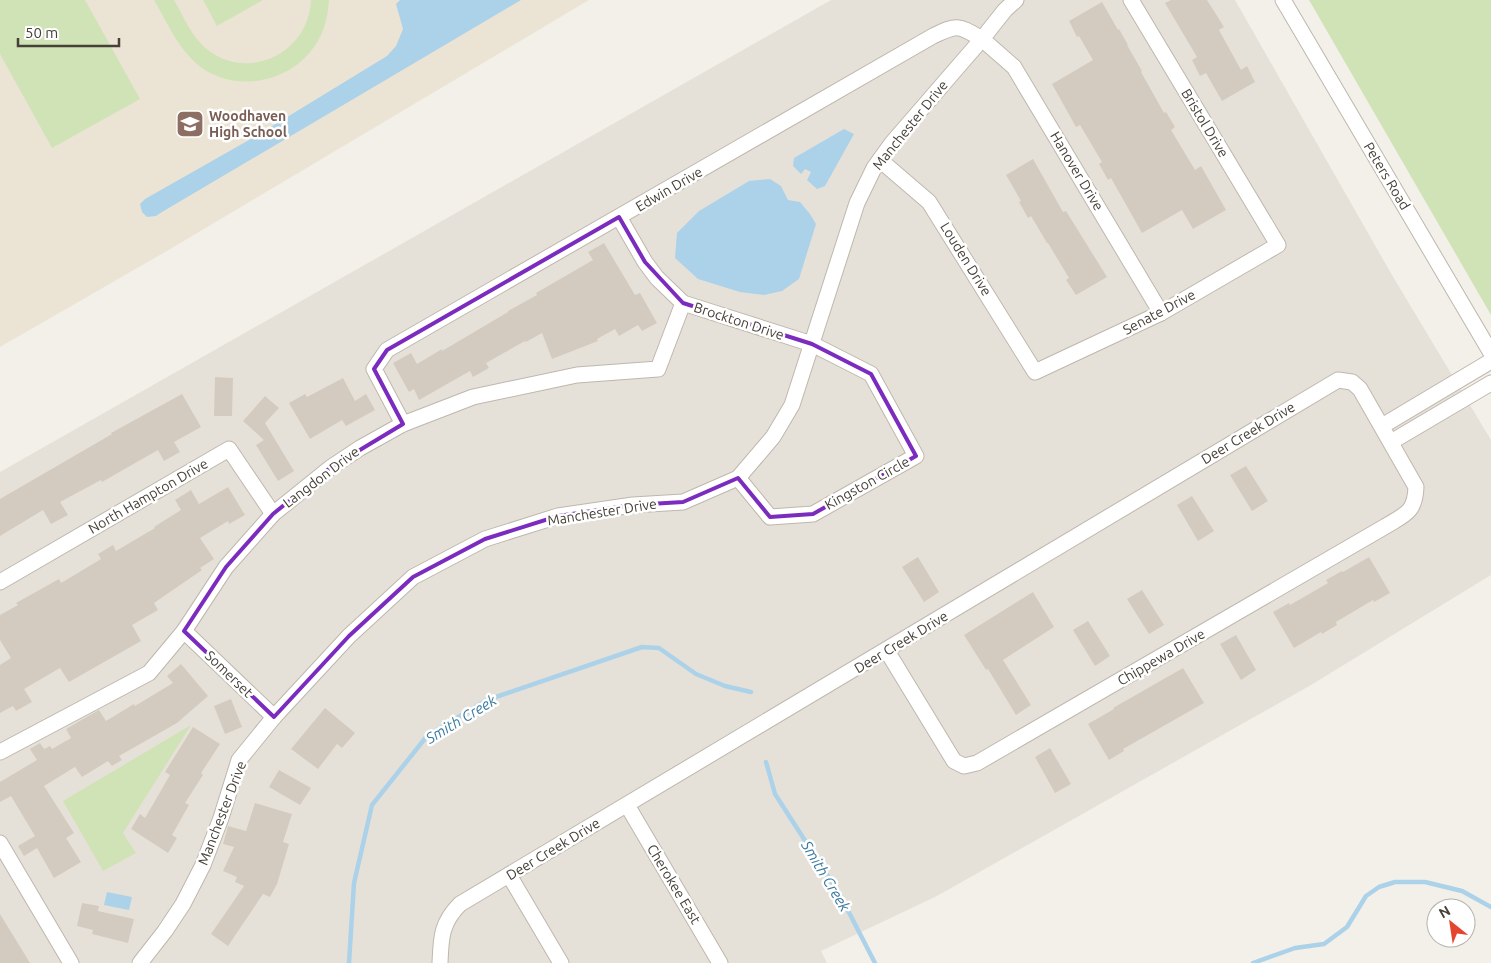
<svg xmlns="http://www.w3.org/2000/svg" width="1491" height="963" viewBox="0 0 1491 963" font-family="Ubuntu,sans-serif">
  <rect width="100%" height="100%" fill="#f3f0e9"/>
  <path fill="#e6e1d8" d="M831 0H1235L1392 275 1491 440V575L1311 685 937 896 821 951 827 963H0V472Z"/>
  <path fill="#ebe4d5" d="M0 0H589L172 248 0 347Z"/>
  <g fill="#d0e3b6">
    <path d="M0 0H85L140 99 52 148 0 54Z"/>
    <path d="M154 0H174C184 17 192 38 208 50 250 82 309 52 311 0H329C328 17 324 33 314 47 290 82 237 93 202 68 179 51 168 24 154 0Z"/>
    <path d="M203 0H263L217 26Z"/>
    <path d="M1309 0H1491V315Z"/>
    <path d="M191 725 123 833 136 853 103 871 63 801Z"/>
  </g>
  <g fill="#acd2e9">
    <path d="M400 0H521L162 212 156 216 147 217 142 212 140 204 145 199 256 136 387 56 396 46 403 29 396 4Z"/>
    <path d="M844 129 854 134 825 186 817 189 807 180 811 172 805 169 801 174 793 166 794 158Z"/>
    <path d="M770 179 781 186 788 200 800 202 810 214 816 224 799 279 782 291 764 295 740 292 698 279 675 258 677 233 699 211 749 181Z"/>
    <path d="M107 892 132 897 129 910 104 905Z"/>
  </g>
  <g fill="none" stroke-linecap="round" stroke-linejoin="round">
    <g stroke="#acd2e9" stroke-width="4.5">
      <path d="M766 762 775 794 840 895 875 963"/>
      <path d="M349 963 354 883 372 805 427 736 487 700 642 647 659 648 696 674 725 686 751 692"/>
      <path d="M1253 963 1295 948 1324 944 1347 927 1366 896 1379 887 1395 882H1425L1462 891 1491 907"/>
    </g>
  </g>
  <g fill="#d4cbc0">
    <path d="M1171 0H1207L1224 27 1219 30 1241 70 1247 66 1255 82 1222 101 1206 73 1200 76 1192 60 1197 57 1165 3Z"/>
    <path d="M1102 2 1118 30 1119 29 1128 45H1127L1142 71 1141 72 1164 113 1166 112 1175 127 1171 130 1195 170 1201 166 1226 210 1193 229 1182 210 1142 233 1111 178 1108 180 1099 164 1102 162 1080 125 1076 127 1052 84 1093 60 1079 36 1077 37 1069 21Z"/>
    <path d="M1033 159 1063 212 1066 211 1107 277 1076 295 1066 280 1069 278 1048 243H1047L1031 216 1028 218 1019 202 1021 201 1006 175Z"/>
    <path d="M604 243 635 295 640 293 657 323 642 331 638 325 619 336 615 329 597 339 598 341 552 359 542 333 526 342 525 341 486 363 489 368 473 377 470 371 419 400 414 389 409 392 393 363 411 353 417 364 442 349V351L508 312V311L537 295 536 293 593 260 588 252Z"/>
    <path d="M215 377 233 378 232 416H214Z"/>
    <path d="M343 378 355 401 366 394 375 410 346 426 342 420 310 439 289 403 305 394 307 397Z"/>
    <path d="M182 394 201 427 174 442 180 452 164 461 158 450 102 482 101 480 60 502 68 515 51 524 43 510 0 536V499L112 434 111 433Z"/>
    <path d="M265 396 279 408 265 423 294 471 278 481 256 445 264 440 243 421Z"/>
    <path d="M1246 466 1268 501 1252 511 1230 475Z"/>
    <path d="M228 487 245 515 229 524 228 521 200 538 214 559 200 568 202 570 154 603 158 610 132 625 141 641 69 682 60 668 24 689 32 702 16 711 13 706 0 713V665L11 658 0 640V615L18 605 16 603 59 579 61 583 101 559 98 554 113 545 116 551 155 528 154 527 181 510 175 500 191 490 199 504Z"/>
    <path d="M1192 496 1214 531 1198 541 1177 505Z"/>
    <path d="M918 557 939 592 924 602 902 567Z"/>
    <path d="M1369 557 1390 593 1374 602 1373 600 1336 622 1337 625 1322 634 1321 632 1294 648 1273 612 1289 603 1290 605 1328 583 1326 580 1342 571 1343 572Z"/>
    <path d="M1142 590 1164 625 1149 634 1127 599Z"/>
    <path d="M1033 592 1054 627 1003 660 1031 705 1016 715 988 669 986 670 964 635Z"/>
    <path d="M1088 621 1110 656 1095 666 1073 630Z"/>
    <path d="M1236 635 1256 670 1241 680 1220 644Z"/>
    <path d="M181 664 208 696 177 723 119 756 122 760 112 766 108 761 82 777 75 767 44 786 74 833 66 838 81 862 54 878 37 848 24 856 18 846 35 836 11 796 0 802V782L37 760 30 749 40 743 44 749 50 746 52 749 71 738 66 729 83 719 99 710 106 721 134 704 135 706 173 683 167 676Z"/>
    <path d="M1183 668 1204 703 1123 749 1124 751 1109 760 1088 724 1114 709 1113 708Z"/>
    <path d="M231 699 242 727 225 734 214 706Z"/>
    <path d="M325 708 355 733 342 748 337 744 318 769 291 749Z"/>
    <path d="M193 727 220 744 201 773 203 775 185 803 189 805 172 835 177 838 168 853 131 829 140 814 145 818 170 775 165 772Z"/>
    <path d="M1050 748 1071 784 1055 793 1035 757Z"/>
    <path d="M279 770 311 788 300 805 269 787Z"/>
    <path d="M255 803 292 814 283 842 289 844 277 884 270 897 263 894 228 946 211 934 244 886 235 882 237 877 223 871 234 847 223 844 228 826 246 831Z"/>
    <path d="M82 903 99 906 98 911 134 919 128 943 92 934 93 930 77 926Z"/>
    <path d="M0 914 30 963H0Z"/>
  </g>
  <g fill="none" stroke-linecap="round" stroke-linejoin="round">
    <defs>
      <g id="street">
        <path d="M1283 0 1491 353"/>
        <path d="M880 160 929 202 1035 372 1161 313 1278 245 1131 0"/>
        <path d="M619 217 645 262 657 278 683 303 812 344 871 374 916 456 813 514 770 517 738 478"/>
        <path d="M403 424 374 369 387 350 933 36C958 24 958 25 982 39L1005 10 1016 0"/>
        <path d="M1382 426 1491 361"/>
        <path d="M1391 442 1491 383"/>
        <path d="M0 582 229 449 273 514"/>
        <path d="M184 631 274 717"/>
        <path d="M0 752 149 673 184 631 226 567 273 514 330 468 360 448 403 424 473 397 577 375 658 369 683 303"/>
        <path d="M627 805 720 963"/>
        <path d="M0 843 71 963"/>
        <path d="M509 875 561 963"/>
        <path d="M140 963 165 931 183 904 203 865 221 818 239 760 274 717 349 636 413 577 485 539 558 516 633 505 683 502 738 478 773 437 792 405 857 203 874 168 892 143 982 39 1014 67 1161 313"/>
        <path d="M440 963C441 938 441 923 460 904L1338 380 1352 382 1360 389 1416 487C1415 512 1406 514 1386 526L977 763 964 766 954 761 887 651"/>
      </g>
    </defs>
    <use href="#street" stroke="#beb7ad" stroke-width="17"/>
    <use href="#street" stroke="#fff" stroke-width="15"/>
  </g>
  <path fill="none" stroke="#7b2cbf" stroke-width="4" stroke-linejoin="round" d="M619 217 645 262 683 303 812 344 871 374 916 456 813 514 770 517 738 478 683 502 633 505 558 516 485 539 413 577 349 636 274 717 184 631 226 567 273 514 330 468 403 424 374 369 387 350Z"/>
  <defs>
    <symbol id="school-square" viewBox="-11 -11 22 22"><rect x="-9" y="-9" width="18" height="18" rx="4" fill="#8d6e63" stroke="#fff"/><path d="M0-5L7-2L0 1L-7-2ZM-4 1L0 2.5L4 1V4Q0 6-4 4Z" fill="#fff"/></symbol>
  </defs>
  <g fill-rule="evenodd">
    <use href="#school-square" x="174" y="108" width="32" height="32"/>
  </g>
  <g text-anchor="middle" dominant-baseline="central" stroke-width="5" stroke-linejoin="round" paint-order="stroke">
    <g font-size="14" font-weight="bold" fill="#785e54" stroke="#fff" text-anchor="start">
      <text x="209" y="116">Woodhaven<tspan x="209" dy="16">High School</tspan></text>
    </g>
    <g font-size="14" fill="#464038" stroke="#fff">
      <text transform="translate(1205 123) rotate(59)">Bristol Drive</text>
      <text transform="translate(910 125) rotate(-51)">Manchester Drive</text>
      <text transform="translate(1077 171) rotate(59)">Hanover Drive</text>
      <text transform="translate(1387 176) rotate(59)">Peters Road</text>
      <text transform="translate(669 189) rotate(-30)">Edwin Drive</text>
      <text transform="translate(966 259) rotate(58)">Louden Drive</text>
      <text transform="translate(1159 312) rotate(-28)">Senate Drive</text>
      <text transform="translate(739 321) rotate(18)">Brockton Drive</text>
      <text transform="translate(1248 433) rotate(-31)">Deer Creek Drive</text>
      <text transform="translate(321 477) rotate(-37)">Langdon Drive</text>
      <text transform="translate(867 483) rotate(-29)">Kingston Circle</text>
      <text transform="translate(148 496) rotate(-30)">North Hampton Drive</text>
      <text transform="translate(602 512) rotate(-9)">Manchester Drive</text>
      <text transform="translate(901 642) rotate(-31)">Deer Creek Drive</text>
      <text transform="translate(1161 657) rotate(-30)">Chippewa Drive</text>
      <text transform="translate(229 674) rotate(44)">Somerset</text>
      <text transform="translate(222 813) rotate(-69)">Manchester Drive</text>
      <text transform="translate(553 849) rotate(-31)">Deer Creek Drive</text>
      <text transform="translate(674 884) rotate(59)">Cherokee East</text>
    </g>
    <g font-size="15" font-style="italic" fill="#3a79a0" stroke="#fff">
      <text transform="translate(461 719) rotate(-31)">Smith Creek</text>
      <text transform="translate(826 876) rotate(59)">Smith Creek</text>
    </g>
  </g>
  <g transform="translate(1451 923) rotate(330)"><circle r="24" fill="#ffffff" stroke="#b5b3af"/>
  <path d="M0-4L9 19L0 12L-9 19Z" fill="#e5442e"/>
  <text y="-8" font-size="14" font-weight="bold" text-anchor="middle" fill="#464038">N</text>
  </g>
  <path d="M18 38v8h101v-8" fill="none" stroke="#464038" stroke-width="2.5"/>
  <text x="25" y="38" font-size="15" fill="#464038" stroke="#ffffff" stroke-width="4" paint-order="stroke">50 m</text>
</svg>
